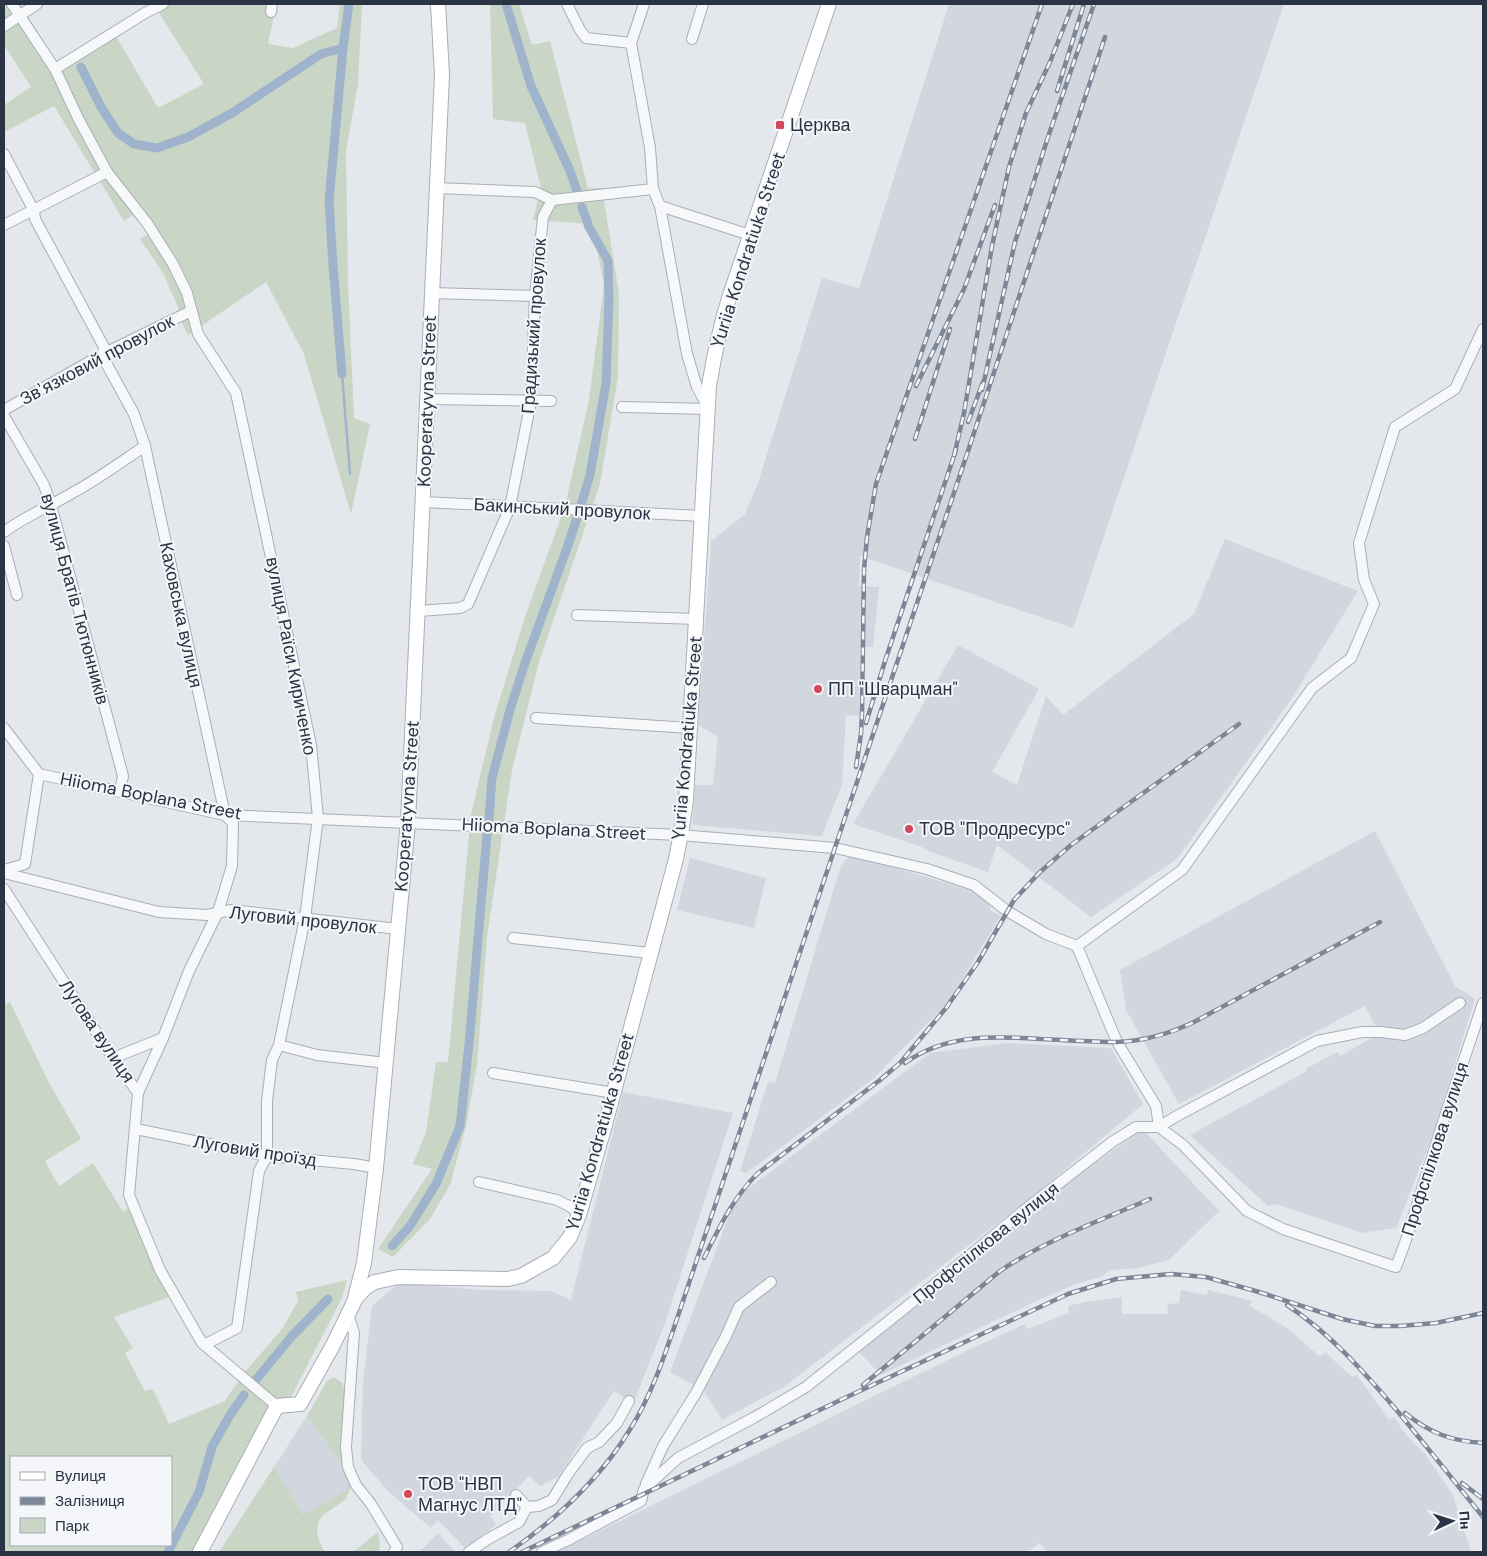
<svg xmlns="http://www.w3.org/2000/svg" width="1487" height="1556" viewBox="0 0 1487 1556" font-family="'DM Sans',sans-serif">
  <rect width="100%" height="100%" fill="#e4e7ec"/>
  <g fill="#d2d6de">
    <path d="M949 4H1284L1073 628 860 556 859 586 879 587 873 647H860L859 716 846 715 842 785 822 836 692 825 695 785H713L718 737 698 725 711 541 745 514 758 483 822 278 859 288Z"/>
    <path d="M1225 539 1358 591 1292 698 1177 859 1091 917 997 845 988 872 928 851 922 847 853 824 958 645 1039 689 992 772 1017 785 1046 696 1063 715 1194 614Z"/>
    <path d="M1375 831 1455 986 1475 999 1433 1135 1396 1228 1362 1233 1276 1204 1268 1206 1190 1135 1307 1071 1306 1069 1313 1065 1338 1052 1340 1056 1386 1030 1375 1025 1365 1006 1179 1104 1126 1010 1120 970Z"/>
    <path d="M850 856 862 858 973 891 991 903 990 910 1001 916 948 1002 873 1079 746 1173 740 1171 768 1082 775 1083 841 865Z"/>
    <path d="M690 858 766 878 754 928 677 910Z"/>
    <path d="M1007 1043 1111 1048 1143 1104 1033 1196 785 1386 722 1420 704 1391 670 1372 733 1205 741 1194 930 1053Z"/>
    <path d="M623 1092 733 1113 665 1323 633 1404 614 1391 558 1477 540 1486 529 1476 490 1516 496 1525 465 1548 438 1520 431 1528 388 1491 361 1460 363 1382 372 1306 399 1283 483 1290 552 1291 571 1300Z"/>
    <path d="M1137 1133H1146L1219 1211 1169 1260 1138 1268 1110 1270 1101 1277 1078 1283 1032 1303 881 1375 857 1350 1045 1203 1054 1198 1062 1187Z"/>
    <path d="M1181 1290 1207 1295 1208 1290 1252 1301 1250 1306 1287 1328 1319 1356 1326 1353 1352 1377 1357 1375 1389 1420 1394 1417 1407 1436 1425 1454 1453 1495 1471 1552H1047L1040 1543 1027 1552H557L968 1350 1025 1324 1028 1329 1069 1313 1068 1306 1084 1302 1122 1297V1314H1167L1168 1304 1179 1303Z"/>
    <path d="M307 1416 342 1464 347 1478 352 1485 347 1491 303 1515 274 1467Z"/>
    <path d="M438 1533 455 1552H419Z"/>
  </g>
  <g fill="#c9d6c5" fill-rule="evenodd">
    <path d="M4 4H20L57 63 113 31 158 108 204 84 154 5 155 4H270L275 11 268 44 293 48 337 28 340 4H362L358 84 346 151 348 282 354 418 370 424 351 514 304 354 266 282 188 335 181 321 178 307 163 273 140 239 149 234 136 213 124 221 54 106 4 132V105L31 87 4 45Z"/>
    <path d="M490 4H519L532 45 550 41 588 188H602L619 294 618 377 600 484 539 662 512 770 487 937 477 1065 466 1126 450 1185 430 1219 393 1257 378 1249 432 1169 413 1164 426 1132 436 1062H448L471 814 495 714 525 617 565 506 589 400 604 285 592 224 533 220 541 188 525 123 493 119Z"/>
    <path d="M10 1002 49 1083 81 1139 45 1161 59 1186 93 1163 123 1212 131 1206 172 1296 114 1317 133 1348 125 1353 145 1391 153 1389 169 1424 225 1401 244 1373 282 1329 298 1301 296 1292 347 1280 342 1298 289 1401 195 1552H4V1005ZM11 1457H171V1545H11Z"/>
    <path d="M334 1377 342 1383 346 1393 342 1464 307 1416 327 1381Z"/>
    <path d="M274 1467 303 1515 346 1491V1489L352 1485 345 1500 323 1515 318 1522 317 1534 323 1550 327 1552H219Z"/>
    <path d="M378 1532 380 1543 379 1552H353Z"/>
  </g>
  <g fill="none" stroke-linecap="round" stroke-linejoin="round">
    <path stroke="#9fb4cc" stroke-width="2.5" d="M342 374 350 474"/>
    <g stroke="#9fb4cc" stroke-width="9">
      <path d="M506 4 531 86 570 171 577 191"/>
      <path d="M81 67 101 107 118 133 134 144 157 148 188 137 232 113 321 54 343 48"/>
      <path d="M342 374 333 265 329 201 343 48 349 4"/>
      <path d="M581 505 590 475 606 383 609 299 608 261 589 227 582 207"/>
      <path d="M489 819 492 778 510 710 525 663 567 548 577 518"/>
      <path d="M392 1246 410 1226 436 1184 460 1126 469 1044 487 834"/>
      <path d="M255 1381 292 1336 328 1299"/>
      <path d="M168 1552 199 1492 212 1447 230 1415 244 1395"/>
    </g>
    <defs>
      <g id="street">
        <path d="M12 4 55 69 78 118 107 172 147 223 173 264 187 293 198 334 236 393 311 745 318 818 305 918 279 1045 272 1060 267 1101V1156L259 1171 237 1328 204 1345"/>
        <path d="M567 4 580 30 586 38 631 43"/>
        <path d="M271 12 272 4"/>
        <path d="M4 26 37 4"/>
        <path d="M692 39 703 4"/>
        <path d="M55 69 145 13 163 4"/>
        <path d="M4 154 34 211 35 219 104 347 103 354 105 361 134 414 145 446 225 815 233 823 232 866 218 912 189 971 163 1038 113 1058"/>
        <path d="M436 188 535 192 552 200 653 189"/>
        <path d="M660 206 750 235"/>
        <path d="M4 225 107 172"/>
        <path d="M432 293 535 296"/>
        <path d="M427 399 551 401"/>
        <path d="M622 407 709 409 697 387 687 354 660 206 653 189 650 148 631 43 644 4"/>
        <path d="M4 410 103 354 191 311"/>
        <path d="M4 416 44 485 51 505 123 776 120 791"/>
        <path d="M423 502 702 516"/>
        <path d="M4 532C25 516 51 506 74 492 98 479 121 462 145 446"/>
        <path d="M4 546 17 595"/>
        <path d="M419 611 460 608 468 604 510 507 531 401 535 296 543 217 552 200"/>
        <path d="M577 615 697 619"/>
        <path d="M536 718 690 728"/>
        <path d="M4 728 39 774 225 815 680 835 835 848 927 869 974 885 1007 911 1046 934 1077 946 1117 1042 1156 1106 1159 1127 1183 1145 1247 1211 1283 1229 1396 1267 1406 1240 1444 1119 1483 1003"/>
        <path d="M4 870 25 864 39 774"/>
        <path d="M4 873 159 912 207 915 232 910 398 929"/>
        <path d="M4 889 113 1058 138 1093 129 1195 160 1270 202 1343 277 1406"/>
        <path d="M513 938 650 953"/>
        <path d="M1077 946 1182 870 1312 688 1351 658 1374 604 1364 580 1359 543 1395 427 1455 389 1483 329"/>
        <path d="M279 1045 317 1055 386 1063"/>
        <path d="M493 1073 614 1093"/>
        <path d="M138 1093 163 1038"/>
        <path d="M136 1129 267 1156 354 1164 376 1168"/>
        <path d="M479 1182 557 1200 571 1207 579 1215"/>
        <path d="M348 1314 354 1333 346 1447 348 1467 356 1485 371 1504 397 1547 394 1552"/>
        <path d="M646 1484 663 1446 696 1393 726 1336 739 1307 771 1282"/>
        <path d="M527 1507 539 1506 552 1500 568 1474 587 1448 599 1442 617 1423 629 1401"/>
        <path d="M469 1552 488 1539 519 1522 527 1507 516 1495"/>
        <path d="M542 1552 568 1540 641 1501 644 1489 678 1458 755 1417 806 1387 950 1272 1022 1212 1112 1142 1136 1127H1159L1175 1117 1317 1041 1362 1032H1381L1405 1035 1423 1028 1460 1003"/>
      </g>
      <g id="secondary">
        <path d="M356 1298 365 1288 375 1282 398 1277 508 1279 521 1276 553 1258 570 1237 579 1215 605 1125 676 859 682 828 686 799 709 386C714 356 720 327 729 298L829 4"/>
        <path d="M200 1552 277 1406 300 1404 332 1347 354 1302 364 1263 376 1168 408 822 442 75 438 4"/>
      </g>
    </defs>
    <use href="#street" stroke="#a9aeb7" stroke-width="12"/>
    <use href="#secondary" stroke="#a9aeb7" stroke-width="16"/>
    <use href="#street" stroke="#f7f8fa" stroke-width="10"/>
    <use href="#secondary" stroke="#fff" stroke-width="14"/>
    <defs>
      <g id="rail">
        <path d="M1057 91 1084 4"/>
        <path d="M916 386 964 289 995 205"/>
        <path d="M982 390 1015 242 1047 140 1094 4"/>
        <path d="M968 422 983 382"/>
        <path d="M915 439 950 329"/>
        <path d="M954 456 964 413 992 246 1009 167 1026 113 1050 62 1073 4"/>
        <path d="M866 723 885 661 956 450"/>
        <path d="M856 767 861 734 862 713 864 570 867 537 876 484 1042 4"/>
        <path d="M905 1063C945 1034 993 1036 1041 1039 1066 1040 1092 1042 1117 1042 1145 1041 1169 1034 1194 1022L1380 922"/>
        <path d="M704 1258C719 1228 733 1198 757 1174L880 1080 900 1063 946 1008 978 962 1014 900 1040 872 1071 845 1239 724"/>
        <path d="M1287 1305C1331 1334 1365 1373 1399 1413 1427 1447 1455 1482 1483 1517"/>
        <path d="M863 1385 1000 1271C1046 1240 1099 1221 1150 1199"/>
        <path d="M1405 1413C1430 1433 1451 1441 1483 1443"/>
        <path d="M1462 1483 1483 1499"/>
        <path d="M509 1552C555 1520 599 1480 629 1431 654 1392 668 1345 683 1301L968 451 1105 37"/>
        <path d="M522 1552 849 1396 1012 1320 1068 1294 1116 1279 1171 1274 1206 1277 1259 1292 1342 1319 1375 1326H1400L1436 1323 1483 1313"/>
      </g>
    </defs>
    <use href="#rail" stroke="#7d8696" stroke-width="4.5"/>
    <use href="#rail" stroke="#f4f6f9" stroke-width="2.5" stroke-dasharray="8" stroke-linecap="butt"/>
  </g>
  <g fill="#d1495b" stroke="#f4f6f9" stroke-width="2">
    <rect x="775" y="120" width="10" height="10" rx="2.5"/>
    <circle cx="818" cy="689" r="5"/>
    <circle cx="909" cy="829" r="5"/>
    <circle cx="408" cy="1494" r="5"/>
  </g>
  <g text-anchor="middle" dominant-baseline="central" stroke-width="4" stroke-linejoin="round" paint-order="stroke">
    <g font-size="18" fill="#2b3445" stroke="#f4f6f9" text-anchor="start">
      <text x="790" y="125">Церква</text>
      <text x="828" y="689">ПП "Шварцман"</text>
      <text x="919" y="829">ТОВ "Продресурс"</text>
      <text x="418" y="1484">ТОВ "НВП<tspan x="418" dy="21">Магнус ЛТД"</tspan></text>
    </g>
    <g font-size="18" fill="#2b3445" stroke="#f4f6f9">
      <text transform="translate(748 250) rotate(-72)">Yuriia Kondratiuka Street</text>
      <text transform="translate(534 326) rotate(-86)">Градизький провулок</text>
      <text transform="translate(97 360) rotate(-28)">Звʼязковий провулок</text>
      <text transform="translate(427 401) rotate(-88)">Kooperatyvna Street</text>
      <text transform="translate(562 509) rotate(3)">Бакинський провулок</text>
      <text transform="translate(75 599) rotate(75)">вулиця Братів Тютюнників</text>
      <text transform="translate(181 615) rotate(78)">Каховська вулиця</text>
      <text transform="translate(291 656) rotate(79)">вулиця Раїси Кириченко</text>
      <text transform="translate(687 738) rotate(-85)">Yuriia Kondratiuka Street</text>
      <text transform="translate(151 796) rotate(11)">Hiioma Boplana Street</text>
      <text transform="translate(407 806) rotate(-86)">Kooperatyvna Street</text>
      <text transform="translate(554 829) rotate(3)">Hiioma Boplana Street</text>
      <text transform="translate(303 920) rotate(6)">Луговий провулок</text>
      <text transform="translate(97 1031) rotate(56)">Лугова вулиця</text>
      <text transform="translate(600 1132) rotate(-74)">Yuriia Kondratiuka Street</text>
      <text transform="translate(1435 1149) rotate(-72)">Профспілкова вулиця</text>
      <text transform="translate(255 1151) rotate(9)">Луговий проїзд</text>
      <text transform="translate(986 1243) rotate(-39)">Профспілкова вулиця</text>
    </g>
  </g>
  <rect width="1487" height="1556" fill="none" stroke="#2b3445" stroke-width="10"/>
  <rect x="10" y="1456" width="162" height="90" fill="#f4f6f9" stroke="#a4a8b1"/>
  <rect x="20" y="1472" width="25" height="8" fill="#ffffff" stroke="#a4a8b1"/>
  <text x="55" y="1481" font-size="15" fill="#2b3445">Вулиця</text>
  <rect x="20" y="1497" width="25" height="8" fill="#7d8696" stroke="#a4a8b1"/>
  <text x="55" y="1506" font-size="15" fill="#2b3445">Залізниця</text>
  <rect x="20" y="1518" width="25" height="15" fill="#c9d6c5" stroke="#a4a8b1"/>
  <text x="55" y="1531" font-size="15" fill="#2b3445">Парк</text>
  <g transform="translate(1452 1521) rotate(86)" stroke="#f4f6f9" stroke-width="4" paint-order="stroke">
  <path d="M0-4L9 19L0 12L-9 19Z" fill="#2b3445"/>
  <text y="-8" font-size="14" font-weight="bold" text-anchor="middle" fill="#2b3445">Пн</text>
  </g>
</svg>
